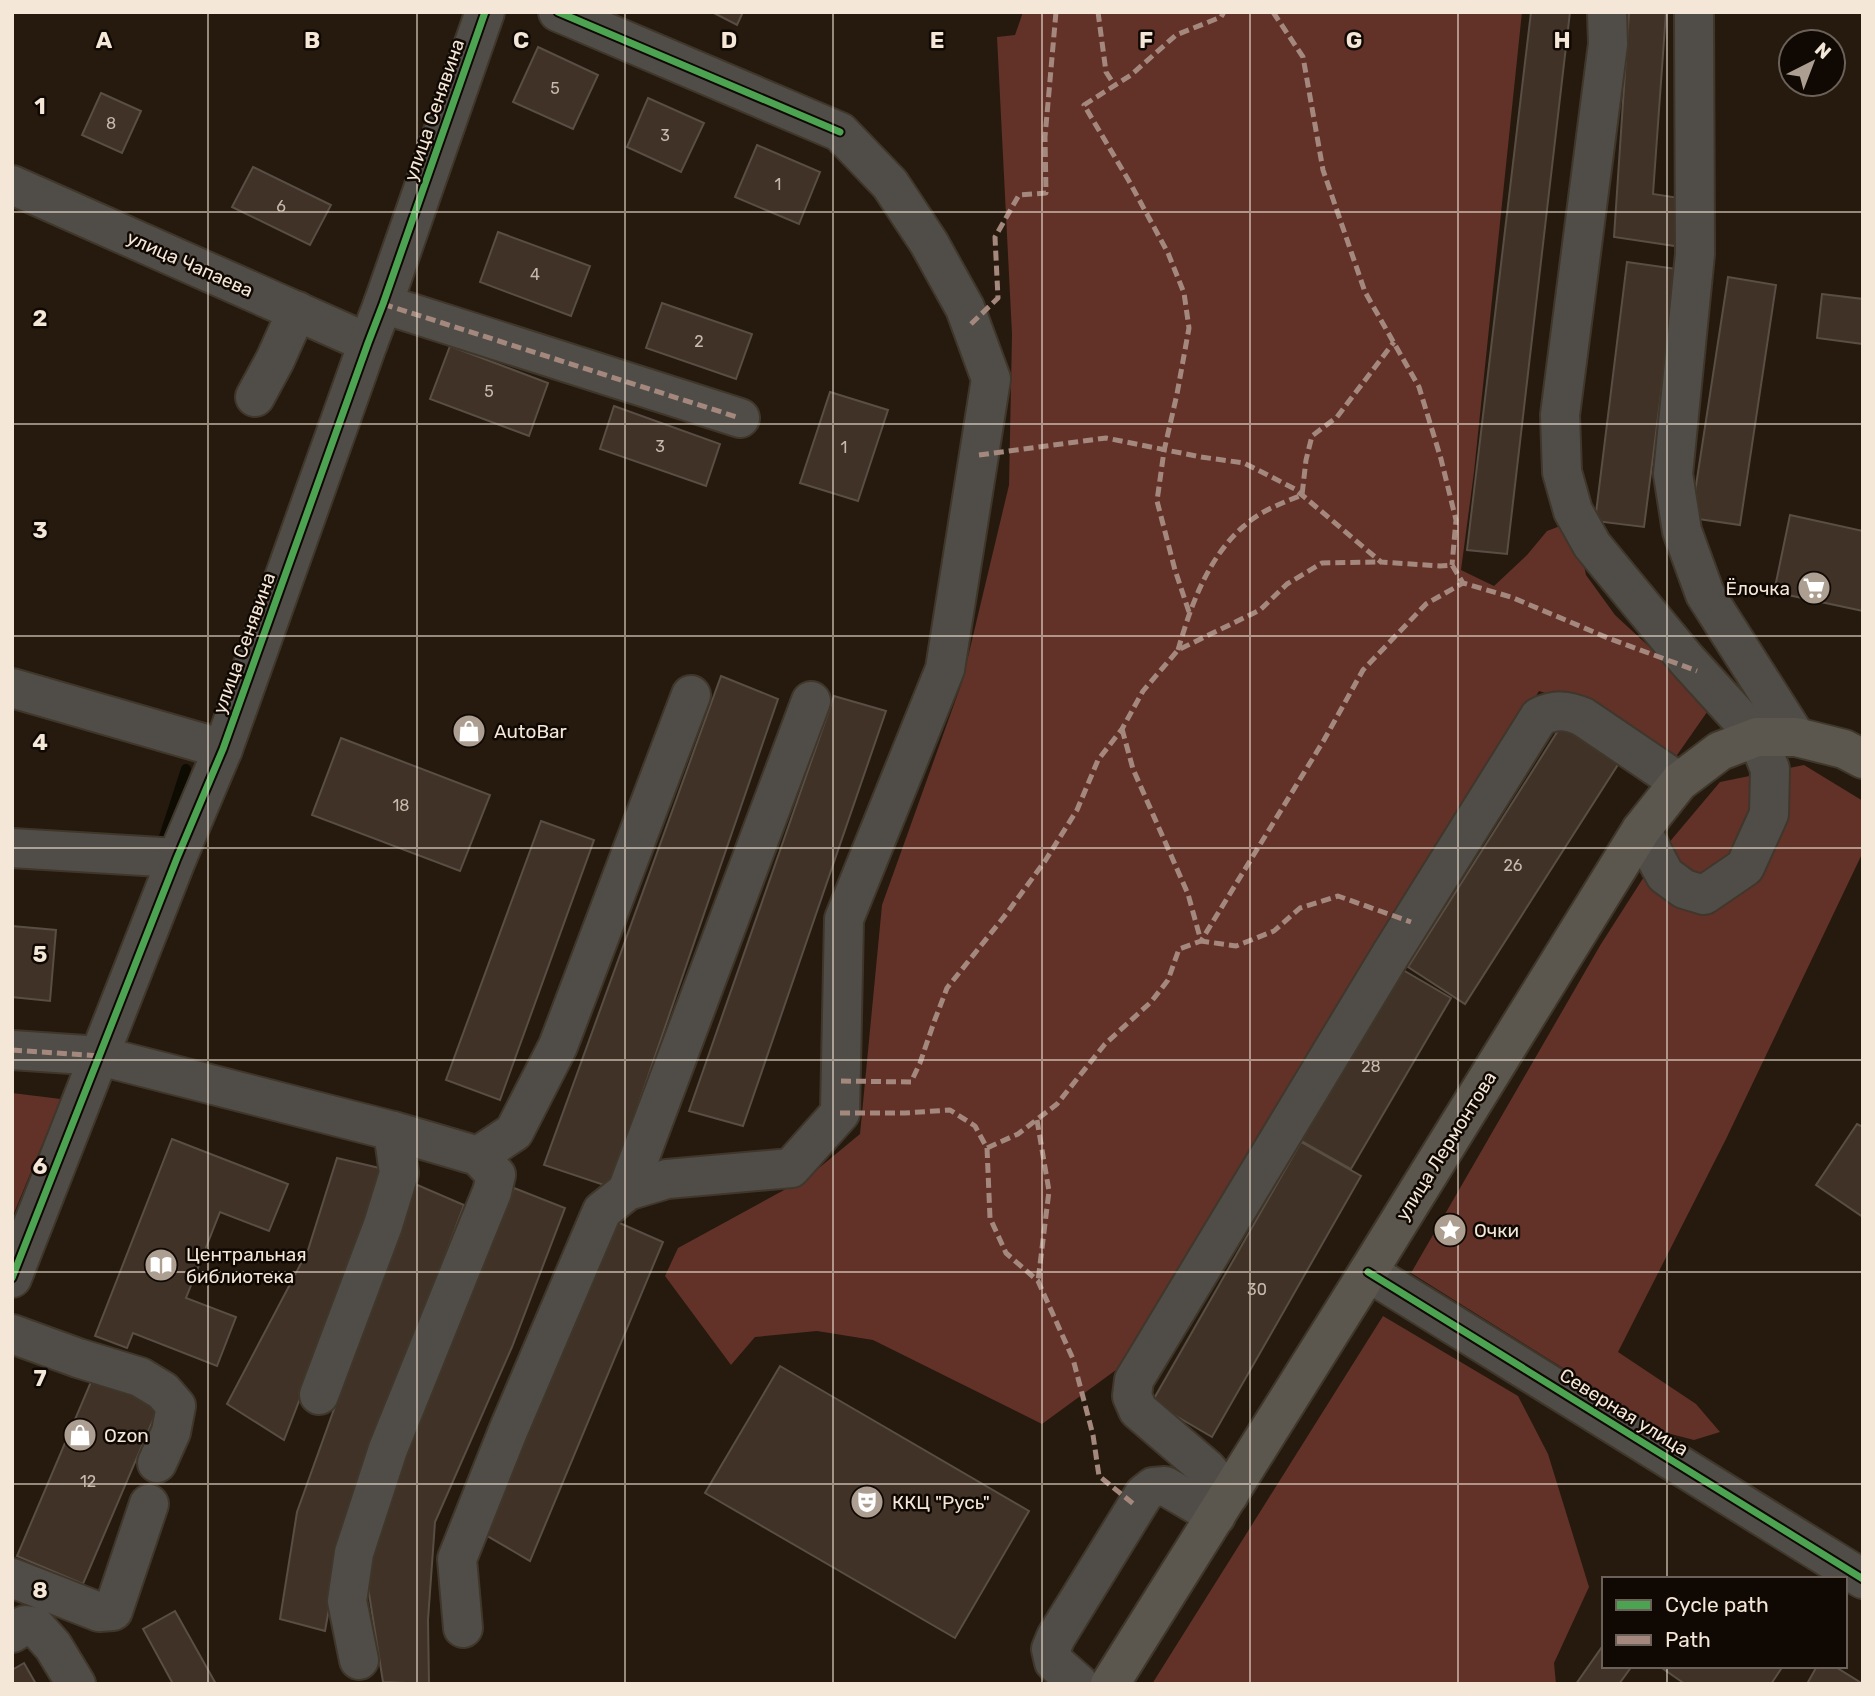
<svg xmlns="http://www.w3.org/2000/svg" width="1875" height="1696" viewBox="0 0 1875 1696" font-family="Rubik,sans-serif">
  <rect width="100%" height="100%" fill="#251a0d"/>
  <g fill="#623128">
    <path d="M1023 12H1522L1474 472 1461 570 1494 586 1527 555 1547 531 1560 526 1578 538 1586 575 1615 615 1712 705 1675 758 1608 713 1539 691 1116 1370 1042 1424 873 1340 817 1331 755 1337 731 1365 665 1276 678 1248 808 1177 860 1134 882 905 962 682 1009 485 1012 334 997 37 1015 35Z"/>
    <path d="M1804 765 1863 801V852L1726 1139 1618 1352 1696 1404 1720 1432 1694 1440 1667 1433 1411 1273 1601 944 1656 858 1720 782Z"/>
    <path d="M12 1093 61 1099 12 1218Z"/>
    <path d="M1383 1316 1518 1396 1548 1454 1589 1587 1554 1663 1556 1684H1152Z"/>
  </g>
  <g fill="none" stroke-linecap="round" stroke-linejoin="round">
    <path stroke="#0d0b02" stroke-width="10" d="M157 845 161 846 186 769"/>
  </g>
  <g fill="#403227" stroke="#594e44" stroke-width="2">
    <path d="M712 12H743L737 25Z"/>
    <path d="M1531 12H1570L1507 554 1467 550Z"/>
    <path d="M1629 12H1666L1653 194 1679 198 1675 246 1614 237Z"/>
    <path d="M538 47 598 75 573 129 513 102Z"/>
    <path d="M101 93 141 111 122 153 82 135Z"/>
    <path d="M648 98 704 123 681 172 627 147Z"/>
    <path d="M757 145 820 172 799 224 735 197Z"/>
    <path d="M253 167 331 205 310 245 232 207Z"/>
    <path d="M498 232 590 266 571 316 480 282Z"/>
    <path d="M1627 262 1677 269 1644 527 1595 521Z"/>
    <path d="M1728 277 1776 285 1740 525 1691 518Z"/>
    <path d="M1822 294 1863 299V344L1817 338Z"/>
    <path d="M662 303 752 334 736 379 646 348Z"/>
    <path d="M450 346 548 383 529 436 430 399Z"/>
    <path d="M830 392 888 410 858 501 800 483Z"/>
    <path d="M614 406 720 444 706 486 600 449Z"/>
    <path d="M1790 515 1863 531V611L1774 592Z"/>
    <path d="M721 676 778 699 610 1187 544 1165Z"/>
    <path d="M834 696 886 711 743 1126 689 1111Z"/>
    <path d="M1561 726 1619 763 1465 1004 1408 967Z"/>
    <path d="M341 738 490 795 460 871 312 815Z"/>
    <path d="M541 821 594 840 500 1100 446 1080Z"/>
    <path d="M12 926 56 930 50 1001 12 997Z"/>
    <path d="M1391 963 1451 998 1351 1169 1291 1135Z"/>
    <path d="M1857 1124 1863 1127V1217L1816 1185Z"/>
    <path d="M172 1139 288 1184 269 1231 220 1212 186 1298 236 1317 217 1366 133 1333 127 1348 95 1336Z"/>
    <path d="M1301 1142 1361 1176 1212 1437 1152 1402Z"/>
    <path d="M337 1158 388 1170 284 1440 227 1404 308 1250Z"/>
    <path d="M415 1184 464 1205 343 1531 325 1631 280 1619 297 1512Z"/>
    <path d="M514 1188 565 1208 512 1347 435 1522 428 1620 429 1684 383 1682 367 1581 385 1502Z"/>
    <path d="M615 1221 663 1242 530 1561 484 1534Z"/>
    <path d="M780 1366 1029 1511 955 1638 705 1493Z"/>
    <path d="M93 1377 159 1406 83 1584 17 1556Z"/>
    <path d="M175 1611 216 1684H173L143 1629Z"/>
    <path d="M1604 1644V1666H1632L1619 1684H1576Z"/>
    <path d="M24 1663 36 1684H12V1670Z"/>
    <path d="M1659 1666H1783L1771 1684H1685Z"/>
    <path d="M1817 1666H1834L1863 1684H1807Z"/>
  </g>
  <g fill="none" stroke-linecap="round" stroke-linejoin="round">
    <defs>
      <g id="minor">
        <path d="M1607 12 1608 44 1560 415 1562 472 1573 511 1592 545 1686 659 1757 737 1770 769 1769 814 1745 867 1704 895 1684 889 1665 875 1641 830"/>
        <path d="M1694 12 1695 254 1673 474 1682 531 1705 594 1796 737"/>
        <path d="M12 185 368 343"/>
        <path d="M383 304 740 418"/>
        <path d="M255 397 275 360 297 311"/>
        <path d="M12 688 223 749"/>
        <path d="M12 848 177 858"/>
        <path d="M12 1050 100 1056 393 1131 478 1156 496 1175 492 1192 388 1449 354 1553 347 1601 359 1660"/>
        <path d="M478 1156 514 1132 558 1046 691 695"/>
        <path d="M627 1191 811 701"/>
        <path d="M1368 1272 1863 1579"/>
        <path d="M12 1278 177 858 223 749 368 343 383 304 485 12"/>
        <path d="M12 1334 78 1358 140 1377 163 1391 176 1406 171 1432 157 1463"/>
        <path d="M319 1395 383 1225 399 1173 393 1131"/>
        <path d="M1229 1495 1207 1469 1138 1410 1132 1396 1134 1380 1391 954 1539 717C1555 709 1567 710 1583 717L1679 782"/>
        <path d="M12 1578 99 1612 113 1611 149 1504"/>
        <path d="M463 1628 457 1559 508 1431 602 1211 627 1191 667 1179 791 1168 840 1113 844 919 945 669 991 379 965 308 929 243 890 184 840 132 558 12"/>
        <path d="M12 1633 25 1625 36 1627 53 1646 76 1684"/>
        <path d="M1079 1684 1054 1662 1051 1649 1056 1637 1144 1494 1153 1487 1165 1486 1216 1516"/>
      </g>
      <path id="major" d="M1110 1684 1368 1272 1641 830 1679 782 1720 751 1757 737H1796L1844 749 1863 759"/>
    </defs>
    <use href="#minor" stroke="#40372b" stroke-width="42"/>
    <use href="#major" stroke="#40372b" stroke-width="42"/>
    <use href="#minor" stroke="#504d48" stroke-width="38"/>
    <use href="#major" stroke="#5b564e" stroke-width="38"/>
    <g stroke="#a5887d" stroke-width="5" stroke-dasharray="10 5" stroke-linecap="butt">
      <path d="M1098 12 1106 72 1115 86"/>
      <path d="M1273 12 1303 57 1323 170 1365 292 1419 387 1441 459 1456 520 1452 565"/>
      <path d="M383 304 740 418"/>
      <path d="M971 324 998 298 995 237 1019 195 1046 193 1045 137 1056 12"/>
      <path d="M979 455 1106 438 1201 457 1244 463 1295 489 1381 562 1440 566 1452 565 1463 583 1511 597 1608 638 1697 671"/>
      <path d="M1189 612 1175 570 1157 501 1164 451 1177 394 1189 328 1184 293 1168 253 1129 181 1084 105 1131 75 1176 35 1221 17 1224 12"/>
      <path d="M1178 650C1191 605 1208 557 1244 526 1260 511 1282 503 1302 495L1306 460 1312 436 1337 417 1394 342"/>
      <path d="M1122 729 1133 769 1188 894 1201 941 1236 946 1274 931 1300 908 1338 896 1411 922"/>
      <path d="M12 1050 100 1056"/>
      <path d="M841 1081 911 1082 920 1063 934 1022 947 988 1007 913 1045 861 1077 810 1098 760 1122 729 1143 691 1178 650 1260 610 1287 584 1322 563 1381 562"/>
      <path d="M840 1113H905L950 1110 975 1126 987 1148 1018 1134 1057 1104 1105 1044 1151 1002 1168 980 1179 949 1201 941 1324 740 1363 670 1426 604 1463 583"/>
      <path d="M1037 1120 1049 1191 1038 1281"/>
      <path d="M987 1148 990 1218 1006 1253 1038 1281 1073 1359 1093 1435 1099 1476 1136 1506"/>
    </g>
    <defs>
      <g id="cycleway">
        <path d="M558 12 840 132"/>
        <path d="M1368 1272 1863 1579"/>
        <path d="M12 1278 177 858 223 749 368 343 383 304 485 12"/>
      </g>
    </defs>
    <use href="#cycleway" stroke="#100802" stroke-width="11"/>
    <use href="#cycleway" stroke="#4ca352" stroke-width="7"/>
  </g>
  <path fill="none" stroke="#f4e7d8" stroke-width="2" stroke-opacity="0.55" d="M208 12V1684M417 12V1684M625 12V1684M833 12V1684M1042 12V1684M1250 12V1684M1458 12V1684M1667 12V1579M12 212H1863M12 424H1863M12 636H1863M12 848H1863M12 1060H1863M12 1272H1863M12 1484H1863M1667 1666V1684"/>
  <defs>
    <symbol id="supermarket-disc" viewBox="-11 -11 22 22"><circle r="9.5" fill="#ac9f91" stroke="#100802"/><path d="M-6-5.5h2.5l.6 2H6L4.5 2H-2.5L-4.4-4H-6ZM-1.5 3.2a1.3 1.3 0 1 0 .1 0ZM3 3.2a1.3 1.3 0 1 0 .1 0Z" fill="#fff"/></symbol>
    <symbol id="shop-disc" viewBox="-11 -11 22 22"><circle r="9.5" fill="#ac9f91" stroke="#100802"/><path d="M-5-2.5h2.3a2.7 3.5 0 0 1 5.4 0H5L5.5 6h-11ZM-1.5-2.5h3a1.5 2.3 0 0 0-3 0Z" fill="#fff"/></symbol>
    <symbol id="sight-disc" viewBox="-11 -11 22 22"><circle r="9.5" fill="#ac9f91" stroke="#100802"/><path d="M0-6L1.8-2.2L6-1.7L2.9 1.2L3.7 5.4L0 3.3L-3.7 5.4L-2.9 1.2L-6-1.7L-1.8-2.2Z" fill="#fff"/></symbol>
    <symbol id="library-disc" viewBox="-11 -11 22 22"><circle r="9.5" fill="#ac9f91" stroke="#100802"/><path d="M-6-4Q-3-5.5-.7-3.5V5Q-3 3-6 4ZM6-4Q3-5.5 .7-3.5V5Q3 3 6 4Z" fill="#fff"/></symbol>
    <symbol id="theatre-disc" viewBox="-11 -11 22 22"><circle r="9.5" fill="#ac9f91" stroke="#100802"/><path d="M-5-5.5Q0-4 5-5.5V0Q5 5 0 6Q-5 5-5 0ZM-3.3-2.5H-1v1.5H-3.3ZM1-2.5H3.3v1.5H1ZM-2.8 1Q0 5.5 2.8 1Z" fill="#fff"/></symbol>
  </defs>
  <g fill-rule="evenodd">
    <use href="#supermarket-disc" x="1795" y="569" width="38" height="38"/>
    <use href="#shop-disc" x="450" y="712" width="38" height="38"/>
    <use href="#sight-disc" x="1431" y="1211" width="38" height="38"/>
    <use href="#library-disc" x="142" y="1246" width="38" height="38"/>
    <use href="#shop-disc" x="61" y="1416" width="38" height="38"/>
    <use href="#theatre-disc" x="848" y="1483" width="38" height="38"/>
  </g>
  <g text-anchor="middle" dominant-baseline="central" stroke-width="5" stroke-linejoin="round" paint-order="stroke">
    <g font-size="16" fill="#c7baac">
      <text x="555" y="88">5</text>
      <text x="111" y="123">8</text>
      <text x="665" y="135">3</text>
      <text x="778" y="184">1</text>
      <text x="281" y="206">6</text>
      <text x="535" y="274">4</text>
      <text x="699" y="341">2</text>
      <text x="489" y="391">5</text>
      <text x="660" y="446">3</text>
      <text x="844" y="447">1</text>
      <text x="401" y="805">18</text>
      <text x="1513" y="865">26</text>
      <text x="1371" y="1066">28</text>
      <text x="1257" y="1289">30</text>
      <text x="88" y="1481">12</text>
    </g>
    <g font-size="19" fill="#f4e7d8" stroke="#100802">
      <text transform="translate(434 110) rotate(-71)">улица Сенявина</text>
      <text transform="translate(190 264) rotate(24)">улица Чапаева</text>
      <text transform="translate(244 643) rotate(-70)">улица Сенявина</text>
      <text transform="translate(1446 1146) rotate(-58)">улица Лермонтова</text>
      <text transform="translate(1624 1412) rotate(32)">Северная улица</text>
    </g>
    <g font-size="19" fill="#f4e7d8" stroke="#100802" text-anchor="start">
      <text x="1790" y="588" text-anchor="end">Ёлочка</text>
      <text x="494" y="731">AutoBar</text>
      <text x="1474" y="1230">Очки</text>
      <text x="186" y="1254">Центральная<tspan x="186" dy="22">библиотека</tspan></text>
      <text x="104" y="1435">Ozon</text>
      <text x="892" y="1502">ККЦ "Русь"</text>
    </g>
  </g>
  <g font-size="23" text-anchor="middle" font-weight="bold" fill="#f4e7d8" stroke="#100802" stroke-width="5" stroke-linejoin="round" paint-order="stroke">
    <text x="104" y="48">A</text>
    <text x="312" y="48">B</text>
    <text x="521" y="48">C</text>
    <text x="729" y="48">D</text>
    <text x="937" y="48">E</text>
    <text x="1146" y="48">F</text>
    <text x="1354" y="48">G</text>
    <text x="1562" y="48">H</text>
    <text x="40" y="114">1</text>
    <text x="40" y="326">2</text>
    <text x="40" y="538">3</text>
    <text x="40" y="750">4</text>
    <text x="40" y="962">5</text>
    <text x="40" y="1174">6</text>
    <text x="40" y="1386">7</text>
    <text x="40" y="1598">8</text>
  </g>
  <rect width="1875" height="1696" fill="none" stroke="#f4e7d8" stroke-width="28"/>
  <rect x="1602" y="1577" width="245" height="91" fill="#100802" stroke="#6b6158" stroke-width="2"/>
  <rect x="1616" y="1600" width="35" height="10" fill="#4ca352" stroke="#6b6158" stroke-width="2"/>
  <text x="1665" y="1612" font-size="21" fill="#f4e7d8">Cycle path</text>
  <rect x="1616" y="1635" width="35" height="10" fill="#a5887d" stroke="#6b6158" stroke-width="2"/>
  <text x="1665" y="1647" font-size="21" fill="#f4e7d8">Path</text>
  <g transform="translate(1812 63) rotate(42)"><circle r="33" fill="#100802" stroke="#6b6158" stroke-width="2"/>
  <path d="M0-5L12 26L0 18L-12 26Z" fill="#ac9f91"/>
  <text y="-10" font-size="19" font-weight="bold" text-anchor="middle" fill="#f4e7d8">N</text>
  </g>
</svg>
